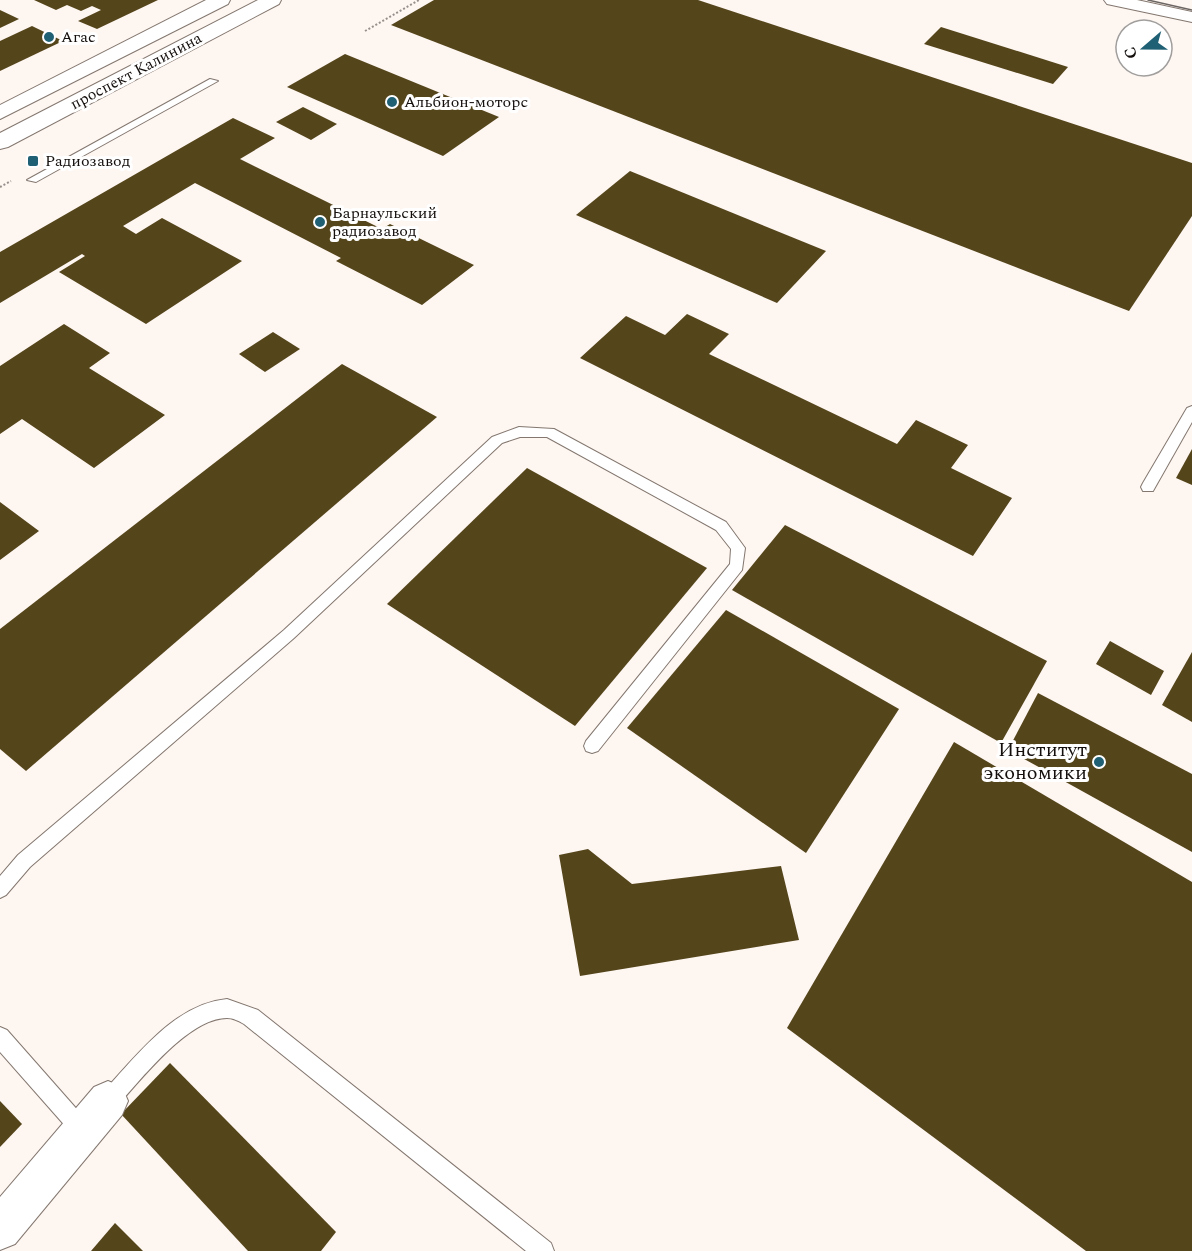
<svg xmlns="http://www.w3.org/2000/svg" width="1192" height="1251" viewBox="0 0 1192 1251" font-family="Spectral,serif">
  <rect width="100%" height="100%" fill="#fef6f1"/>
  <g fill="#54451b">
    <path d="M34 0H158L97 29 78 21 101 10 92 6 81 11 67 5 56 10Z"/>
    <path d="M434 0H698L1192 163V216L1129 311 391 25Z"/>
    <path d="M0 10 19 19 0 28Z"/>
    <path d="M32 26 63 41 0 71V41Z"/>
    <path d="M941 27 1068 67 1053 84 924 44Z"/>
    <path d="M345 54 499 117 443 156 287 87Z"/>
    <path d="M303 107 337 124 311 140 276 122Z"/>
    <path d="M233 118 275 138 240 159 382 229 390 224 474 265 422 305 336 261 341 258 195 183 123 226 136 234 162 218 242 261 146 324 59 272 85 256 82 254 0 303V252Z"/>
    <path d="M630 171 826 251 777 303 576 215Z"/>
    <path d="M687 314 729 334 709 354 897 444 916 420 968 445 951 468 1012 498 973 556 580 358 626 316 665 335Z"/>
    <path d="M64 324 110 353 89 368 165 415 94 468 22 419 0 434V366Z"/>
    <path d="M273 332 300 349 265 372 239 354Z"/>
    <path d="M342 364 437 417 26 771 0 749V629Z"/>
    <path d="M1192 449V485L1176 478Z"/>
    <path d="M527 468 707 568 575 726 387 604Z"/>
    <path d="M0 502 39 531 0 560Z"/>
    <path d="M785 525 1047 661 1001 743 732 590Z"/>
    <path d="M726 610 899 709 806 853 627 728Z"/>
    <path d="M1110 641 1164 671 1151 695 1096 664Z"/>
    <path d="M1192 652V722L1162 705Z"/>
    <path d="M1038 693 1192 774V852L1008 750Z"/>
    <path d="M954 742 1192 882V1251H1086L787 1028Z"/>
    <path d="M588 849 632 884 781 866 799 940 580 976 559 855Z"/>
    <path d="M170 1063 336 1232 321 1251H248L121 1114Z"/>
    <path d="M0 1101 22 1124 0 1147Z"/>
    <path d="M115 1223 143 1251H91Z"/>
  </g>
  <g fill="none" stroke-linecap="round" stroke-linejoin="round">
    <defs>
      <g id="lane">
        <path d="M210 79 218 81 36 182 27 180Z"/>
        <path d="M1192 406V422L1153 491H1143L1141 487 1143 483 1187 408Z"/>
        <path d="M519 427 554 429 726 522 745 548 742 570 598 751 592 753 586 751 584 746 586 741 730 564 731 549 716 530 547 437H520L502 443 294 638 30 867 6 895 0 898V876L18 855 284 630 492 437Z"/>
        <path d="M227 999 258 1010 551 1243 554 1251H526L244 1024C239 1021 233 1018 227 1018 188 1018 140 1081 116 1107L109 1110 102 1107 99 1100 102 1093C136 1057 174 1004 227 999Z"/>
        <path d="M0 1027 7 1030 89 1123 92 1130 89 1137 82 1140 75 1137 0 1052Z"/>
      </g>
      <g id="street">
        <path d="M1104 0H1137L1192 12V22L1107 4Z"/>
        <path d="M108 1081 122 1087 128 1101 122 1115 15 1244 0 1250V1197L94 1087Z"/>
      </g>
      <g id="secondary">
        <path d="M206 0H230L228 4 0 119V105Z"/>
        <path d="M258 0H281L279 4 8 147 0 149V133Z"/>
      </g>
    </defs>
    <use href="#lane" stroke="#83776f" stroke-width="2"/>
    <use href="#street" stroke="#83776f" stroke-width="2"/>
    <use href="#secondary" stroke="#83776f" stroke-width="2"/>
    <g stroke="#96908c" stroke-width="2" stroke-dasharray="2 2" stroke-linecap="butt">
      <path d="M365 31 419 0"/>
      <path d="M0 187 11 181"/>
    </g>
    <use href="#lane" fill="#fff" fill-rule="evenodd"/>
    <use href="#street" fill="#fff" fill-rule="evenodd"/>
    <use href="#secondary" fill="#fff" fill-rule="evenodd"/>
    <path stroke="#6c6663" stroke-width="1.5" d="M1148 0 1192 10"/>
  </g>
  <g fill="#206075" stroke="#fff" stroke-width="2">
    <circle cx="49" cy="37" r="6"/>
    <circle cx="392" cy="102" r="6"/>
    <rect x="27" y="155" width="12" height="12" rx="3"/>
    <circle cx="320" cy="222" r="6"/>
    <circle cx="1099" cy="762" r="6"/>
  </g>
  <g text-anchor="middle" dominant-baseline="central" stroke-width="6" stroke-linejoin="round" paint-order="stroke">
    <g font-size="16" fill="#140f0d" stroke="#fff" text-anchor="start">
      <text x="61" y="37">Агас</text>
      <text x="404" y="102">Альбион-моторс</text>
      <text x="45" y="161">Радиозавод</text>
      <text x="332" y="213">Барнаульский<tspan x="332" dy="18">радиозавод</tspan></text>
    </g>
    <g font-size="16" fill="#140f0d" stroke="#fff">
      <text transform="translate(136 71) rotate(-28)">проспект Калинина</text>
    </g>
    <g font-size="20" fill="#140f0d" stroke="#fff" text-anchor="end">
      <text x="1087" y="750">Институт<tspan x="1087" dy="23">экономики</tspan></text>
    </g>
  </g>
  <g transform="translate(1144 48) rotate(250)"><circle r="28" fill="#ffffff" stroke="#a19f9e" stroke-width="1.5"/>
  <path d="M0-4.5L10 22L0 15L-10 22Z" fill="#206075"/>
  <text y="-9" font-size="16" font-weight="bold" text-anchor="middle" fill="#140f0d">С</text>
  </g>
</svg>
